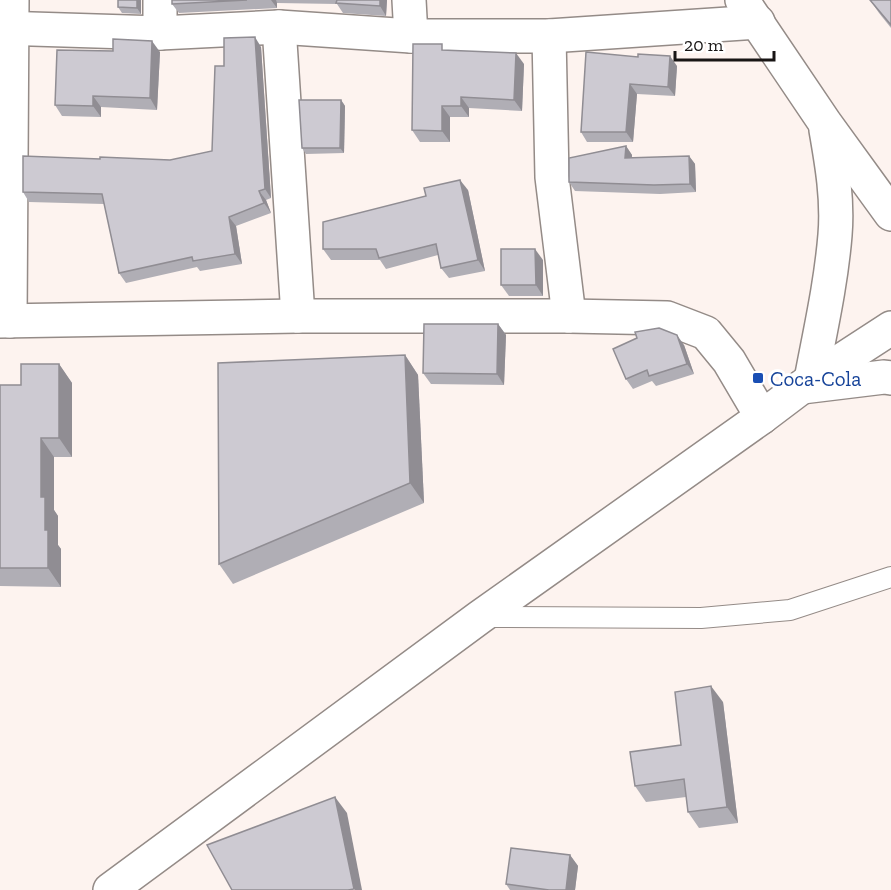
<svg xmlns="http://www.w3.org/2000/svg" width="891" height="890" viewBox="0 0 891 890" font-family="'Zilla Slab',serif">
  <rect width="100%" height="100%" fill="#fdf3ef"/>
  <g fill="none" stroke-linecap="round" stroke-linejoin="round">
    <defs>
      <path id="service" d="M483 617 701 618 790 610 891 577"/>
      <g id="minor">
        <path d="M409 0 411 36"/>
        <path d="M279 27 298 316"/>
        <path d="M0 28 160 33 279 27 411 36H549L758 22"/>
        <path d="M160 33V0"/>
        <path d="M549 36 552 177 569 316"/>
        <path d="M0 321 298 316H569L667 318 706 333 729 361 762 417"/>
        <path d="M10 321 12 0"/>
      </g>
      <path id="secondary" d="M110 890 480 617 762 417 811 380 891 328"/>
      <g id="primary">
        <path d="M742 0 825 123 891 214"/>
        <path d="M811 380C820 332 831 284 835 235 838 200 832 164 826 130"/>
        <path d="M802 387 884 377 891 378"/>
      </g>
    </defs>
    <use href="#service" stroke="#948b87" stroke-width="22"/>
    <use href="#minor" stroke="#948b87" stroke-width="36"/>
    <use href="#secondary" stroke="#948b87" stroke-width="36"/>
    <use href="#primary" stroke="#948b87" stroke-width="36"/>
    <use href="#service" stroke="#fff" stroke-width="20"/>
    <use href="#minor" stroke="#fff" stroke-width="33"/>
    <use href="#secondary" stroke="#fff" stroke-width="33"/>
    <use href="#primary" stroke="#fff" stroke-width="33"/>
  </g>
  <g fill="#b0aeb5">
    <path d="M118 0H141V14L122 13 118 7Z"/>
    <path d="M172 0H387L386 16 343 13 337 4 277 3V8L179 13 172 4Z"/>
    <path d="M870 0H891V28L879 13Z"/>
    <path d="M261 47 271 198 266 200 271 213 236 226 242 264 200 271 197 267 126 283 119 273 104 204 29 202 23 192 100 159 170 160 212 151 224 66Z"/>
    <path d="M447 50 524 64 522 111 469 108V117H450V142H420L412 130Z"/>
    <path d="M113 51 160 52 157 110 101 107V117L62 116 55 105Z"/>
    <path d="M586 52 677 66 675 96 637 94 633 142H587L581 132Z"/>
    <path d="M341 100 345 106 344 153 306 154 302 148Z"/>
    <path d="M626 146 632 155V158L689 156 695 164 696 192 660 194 575 191 569 182Z"/>
    <path d="M468 190 485 271 449 278 441 268 438 255 386 269 380 260H331L323 249Z"/>
    <path d="M543 260V296H509L501 285Z"/>
    <path d="M498 324 506 335 504 385 431 384 423 373Z"/>
    <path d="M684 345 694 374 656 386 652 381 633 389 626 379Z"/>
    <path d="M405 355 418 375 424 503 233 584 219 564Z"/>
    <path d="M59 364 72 383V457H54V510L58 516V545L61 549V587L0 586V385H21Z"/>
    <path d="M723 702 738 823 699 828 688 812 686 797 646 802 635 786 681 745Z"/>
    <path d="M570 855 578 866 575 890H510L506 884Z"/>
  </g>
  <g fill="#908d93">
    <path d="M137 0H141V14L137 8Z"/>
    <path d="M271 0H276L277 3V8Z"/>
    <path d="M380 0H387L386 16 380 6Z"/>
    <path d="M255 37 261 47 271 198 265 189Z"/>
    <path d="M152 41 160 52 157 110 150 98Z"/>
    <path d="M516 53 524 64 522 111 514 100Z"/>
    <path d="M670 56 677 66 675 96 668 87Z"/>
    <path d="M630 84 637 94 633 142 626 132Z"/>
    <path d="M93 96 101 107V117L93 106Z"/>
    <path d="M461 97 469 108V117L461 106Z"/>
    <path d="M341 100 345 106 344 153 340 148Z"/>
    <path d="M442 106 450 117V142L442 131Z"/>
    <path d="M626 146 632 155 631 167 625 158Z"/>
    <path d="M689 156 695 164 696 192 690 184Z"/>
    <path d="M460 180 468 190 485 271 478 260Z"/>
    <path d="M259 191 266 200 271 213 264 203Z"/>
    <path d="M229 217 236 226 242 264 235 254Z"/>
    <path d="M535 249 543 260V296L536 285Z"/>
    <path d="M498 324 506 335 504 385 497 374Z"/>
    <path d="M677 335 684 345 694 374 687 364Z"/>
    <path d="M405 355 418 375 424 503 410 483Z"/>
    <path d="M59 364 72 383V457L59 438Z"/>
    <path d="M41 438 54 457V510L58 516V545L61 549V587L48 568 41 497Z"/>
    <path d="M711 686 723 702 738 823 727 807Z"/>
    <path d="M335 797 347 813 362 890H355L354 889Z"/>
    <path d="M570 855 578 866 575 890H566Z"/>
  </g>
  <g fill="#cdcad2" stroke="#908d93" stroke-width="1.5">
    <path d="M118 0H137V8L118 7Z"/>
    <path d="M172 0H247L172 4Z"/>
    <path d="M337 0H380V6L336 3Z"/>
    <path d="M870 0H891V25Z"/>
    <path d="M255 37 265 189 259 191 264 203 229 217 235 254 193 261 192 257 119 273 102 194 23 192V156L100 159V157L170 160 212 151 215 66H224V38Z"/>
    <path d="M113 39 152 41 150 98 93 96V106L55 105 57 50 113 51Z"/>
    <path d="M413 44H442V50L516 53 514 100 461 97V106H442V131L412 130Z"/>
    <path d="M586 52 638 57V54L670 56 668 87 630 84 626 132H581Z"/>
    <path d="M299 100H341L340 148H302Z"/>
    <path d="M626 146 625 158 689 156 690 184 654 185 569 182V158Z"/>
    <path d="M460 180 478 260 441 268 436 244 379 258 376 249H323V222L426 196 424 188Z"/>
    <path d="M501 249H535L536 285H501Z"/>
    <path d="M424 324H498L497 374 423 373Z"/>
    <path d="M659 328 677 335 687 364 649 376 647 370 626 379 613 349 637 338 635 332Z"/>
    <path d="M405 355 410 483 219 564 218 363Z"/>
    <path d="M21 364H59V438H41V497H45V530H48V568H0V385H21Z"/>
    <path d="M711 686 727 807 688 812 684 779 635 786 630 752 681 745 675 692Z"/>
    <path d="M335 797 354 889 348 890H232L207 845Z"/>
    <path d="M511 848 570 855 566 890H549L506 884Z"/>
  </g>
  <rect fill="#1a4fb4" stroke="#fff" stroke-width="2" x="752" y="372" width="12" height="12" rx="3"/>
  <g text-anchor="middle" dominant-baseline="central" stroke-width="6" stroke-linejoin="round" paint-order="stroke">
    <g font-size="21" fill="#164399" stroke="#fff" text-anchor="start">
      <text x="770" y="378">Coca-Cola</text>
    </g>
  </g>
  <path d="M675 51v9h99v-9" fill="none" stroke="#181514" stroke-width="3"/>
  <text x="684" y="51" font-size="18" fill="#181514" stroke="#ffffff" stroke-width="4.5" paint-order="stroke">20 m</text>
</svg>
